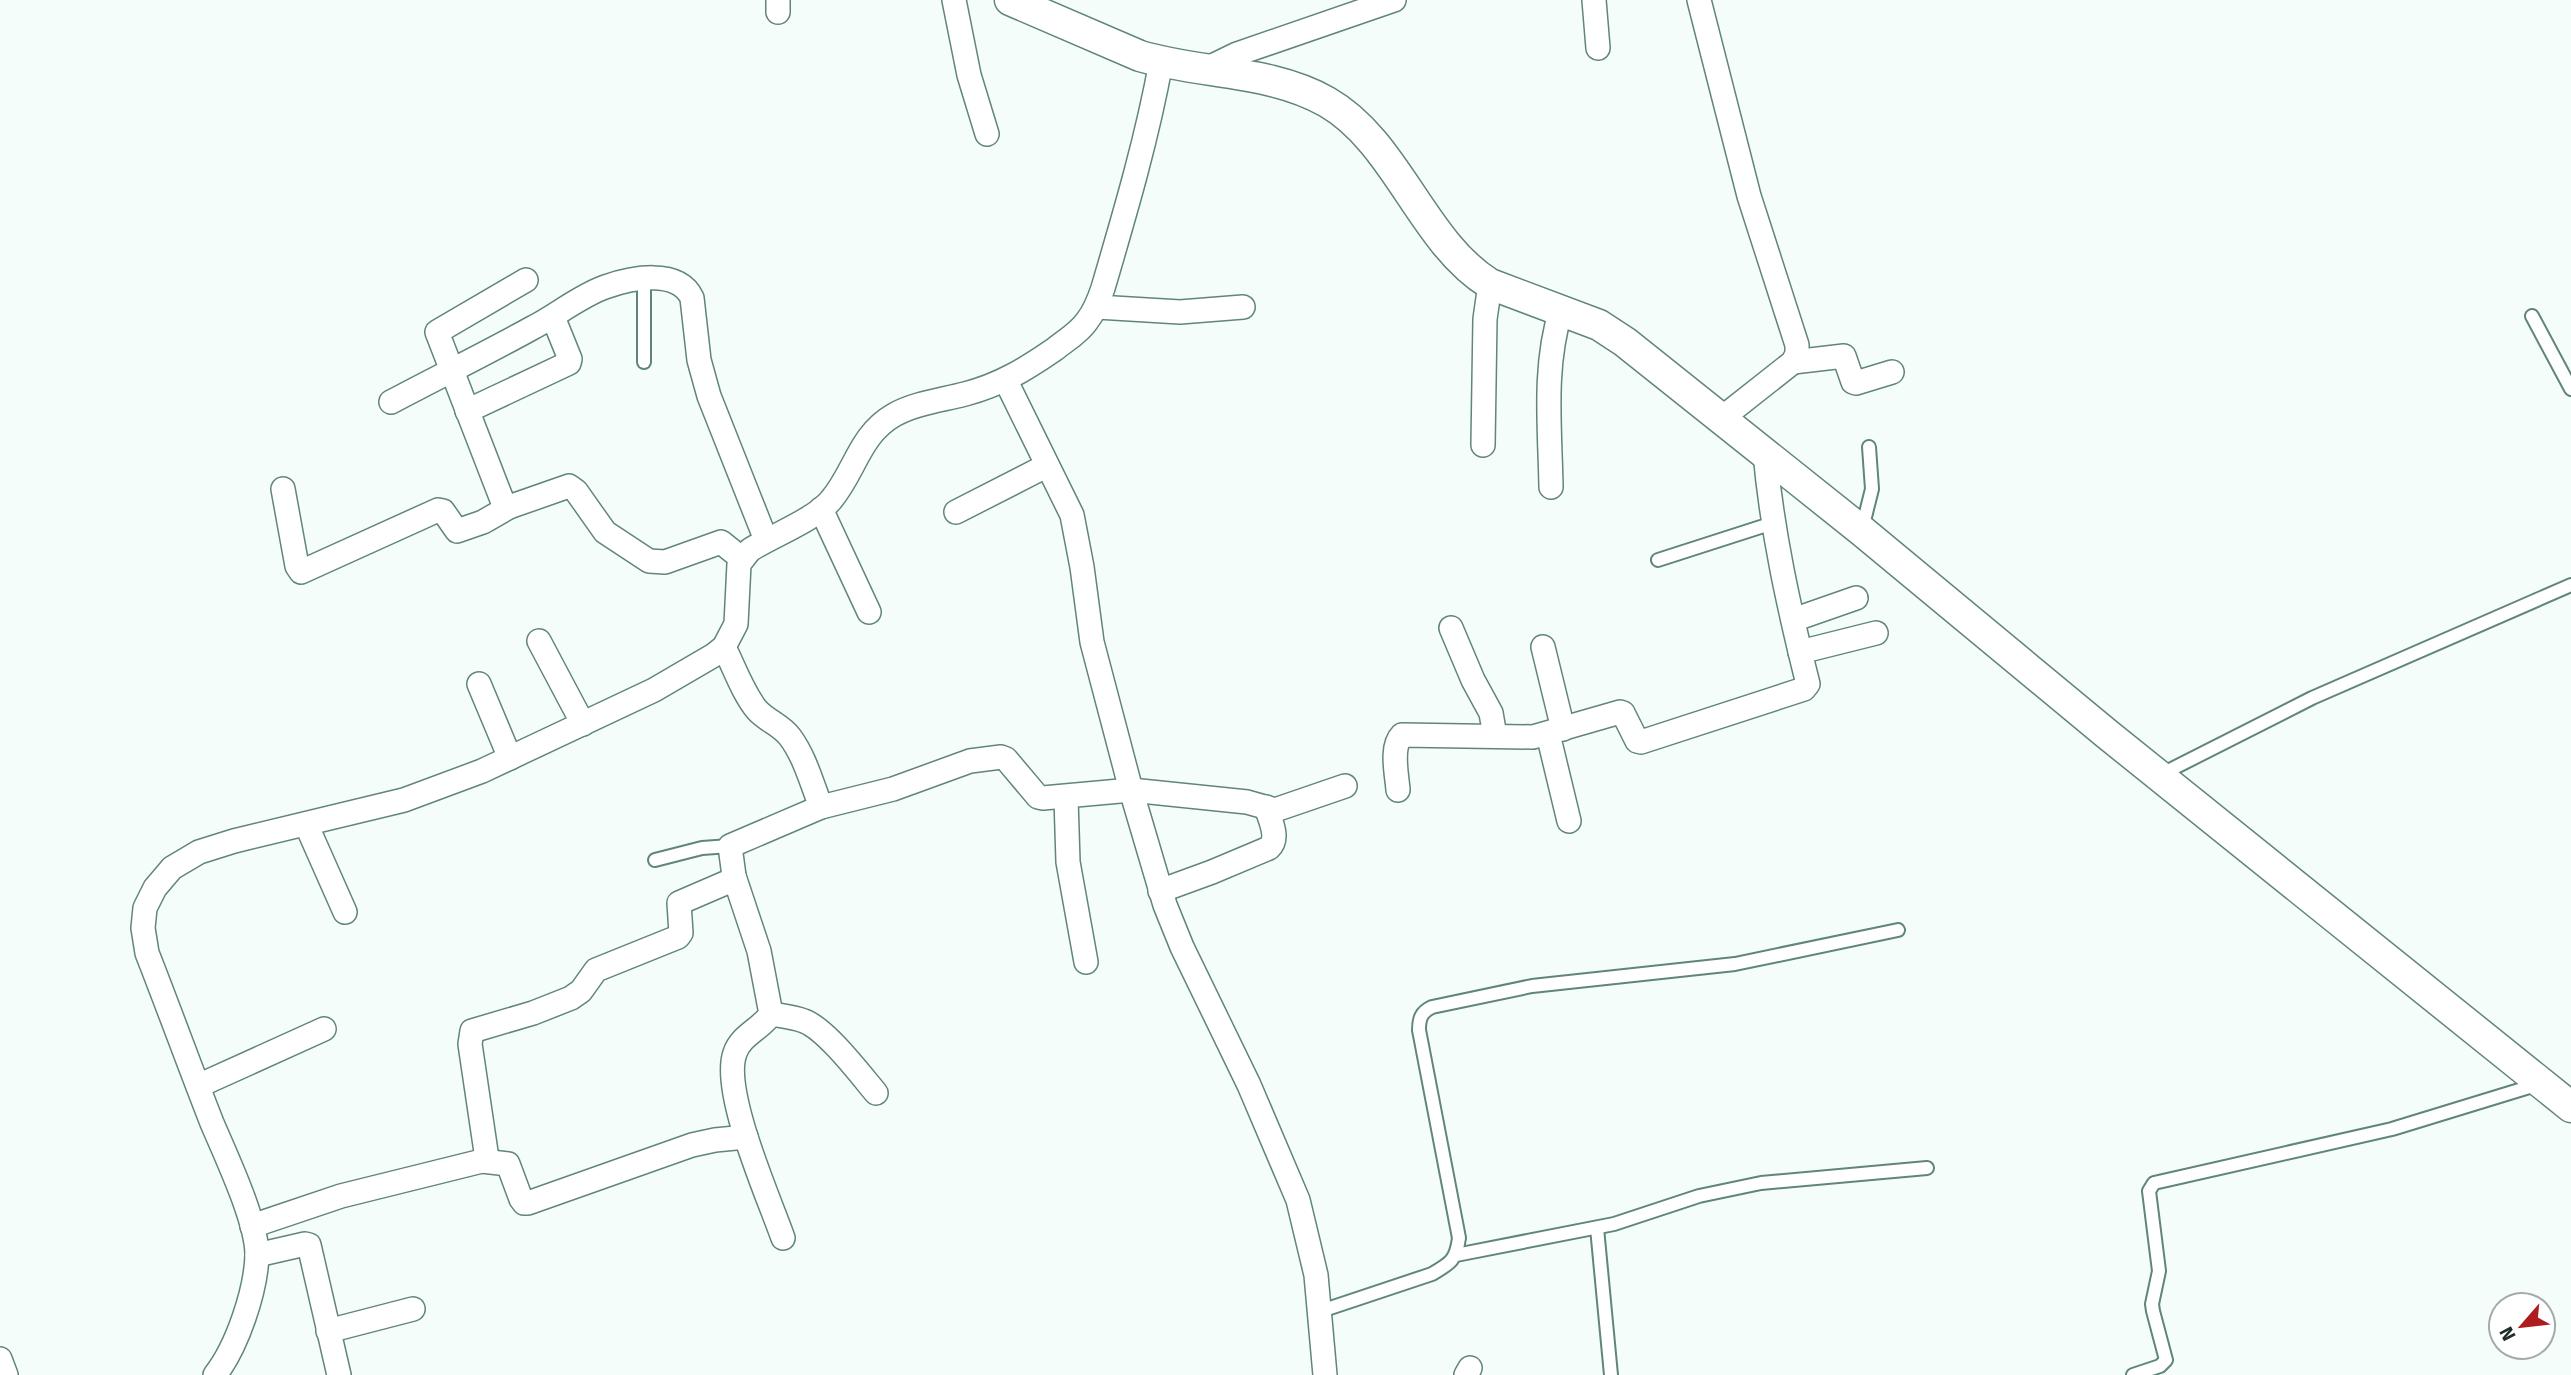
<svg xmlns="http://www.w3.org/2000/svg" width="2571" height="1375" viewBox="0 0 2571 1375" font-family="'Fira Sans',sans-serif">
  <rect width="100%" height="100%" fill="#f5fdfb"/>
  <g fill="none" stroke-linecap="round" stroke-linejoin="round">
    <defs>
      <g id="service">
        <path d="M644 278V362"/>
        <path d="M2532 316 2571 389"/>
        <path d="M1862 529 1872 489 1869 447"/>
        <path d="M1658 560 1773 523"/>
        <path d="M2160 775 2312 698 2571 585"/>
        <path d="M655 860 702 848 730 846"/>
        <path d="M1597 1228 1611 1375"/>
        <path d="M1456 1255 1614 1224 1699 1196 1761 1183 1927 1168"/>
        <path d="M1321 1311 1432 1274C1451 1263 1456 1260 1459 1238L1419 1030C1419 1019 1421 1012 1432 1007L1532 986 1735 964 1898 930"/>
        <path d="M2133 1375 2160 1366 2166 1360 2153 1311 2152 1304 2159 1271 2149 1191 2154 1183 2392 1129 2539 1084"/>
      </g>
      <g id="minor">
        <path d="M778 0V12"/>
        <path d="M954 0 969 75 987 134"/>
        <path d="M1594 0 1598 48"/>
        <path d="M1699 0 1749 196 1797 345V354L1793 362 1722 418"/>
        <path d="M1204 70 1237 54 1394 0"/>
        <path d="M526 280 437 332 504 505 509 507 569 486 576 491 605 532 649 561 665 562 721 542 741 558"/>
        <path d="M1097 307 1180 312 1243 307"/>
        <path d="M1793 362 1844 356 1853 382 1856 383 1892 372"/>
        <path d="M1006 381 1072 515 1082 567 1092 642 1131 790 1165 905 1182 947 1249 1085 1298 1200 1316 1275 1325 1375"/>
        <path d="M391 402C438 377 487 353 534 327 557 315 580 296 605 287 631 278 678 268 692 298L699 360 709 396 766 540"/>
        <path d="M467 411 569 363 570 359 553 317"/>
        <path d="M1483 445 1485 319 1490 284"/>
        <path d="M1551 487C1550 428 1543 367 1561 310"/>
        <path d="M283 489 297 566 301 572 438 510 443 511 457 531 483 522 509 507"/>
        <path d="M821 509 869 612"/>
        <path d="M956 512 1046 466"/>
        <path d="M1793 620 1856 598"/>
        <path d="M1451 628 1473 680 1491 713 1495 736"/>
        <path d="M539 641 583 724"/>
        <path d="M724 647C734 667 743 693 757 710 767 721 781 725 790 737 805 757 812 784 821 807"/>
        <path d="M1543 647 1563 729"/>
        <path d="M1800 652 1876 633"/>
        <path d="M479 684 510 758"/>
        <path d="M1548 734 1569 821"/>
        <path d="M1398 790C1397 775 1390 747 1402 735L1533 737 1620 712 1623 713 1637 741 1641 742 1804 689 1808 684C1789 608 1772 532 1765 453"/>
        <path d="M1066 798 1068 862 1086 962"/>
        <path d="M306 824 345 912"/>
        <path d="M734 876 759 951 771 1014C761 1029 741 1035 735 1053 721 1091 769 1198 783 1238"/>
        <path d="M1160 891 1212 872 1269 848C1280 838 1270 820 1266 807"/>
        <path d="M771 1014C782 1016 794 1017 804 1021 826 1029 860 1074 876 1093"/>
        <path d="M198 1086 324 1029"/>
        <path d="M482 1161 508 1164 521 1199 524 1203H528L692 1145 715 1140 746 1137"/>
        <path d="M252 1226 341 1196 482 1161 486 1152 470 1044 472 1031 533 1013 571 998 581 991 596 970 678 937 681 933 679 903 730 881 734 876 730 846 821 807 893 789 970 761 1001 757 1006 759 1038 797 1043 798 1131 790 1247 802 1275 810 1345 786"/>
        <path d="M257 1255 305 1244 309 1245 339 1375"/>
        <path d="M328 1331 413 1309"/>
        <path d="M0 1359 6 1375"/>
        <path d="M215 1375C237 1347 256 1291 257 1255 257 1221 226 1156 212 1123 190 1067 169 1009 147 953L143 928 145 908 155 888 172 868 199 852 234 841 404 800 482 771 654 690 714 655 724 647 736 624 739 564 750 550C772 536 816 519 831 500 855 472 859 435 894 415 915 403 942 400 965 394 1000 385 1026 369 1055 349 1066 340 1079 333 1087 321 1095 311 1099 300 1103 288 1125 213 1147 139 1161 62"/>
        <path d="M1466 1375 1470 1368"/>
      </g>
      <path id="tertiary" d="M1010 0 1140 56C1201 74 1271 70 1327 102 1397 142 1422 242 1490 284L1599 325 1625 342 1862 531 2107 734 2571 1107"/>
    </defs>
    <use href="#service" stroke="#60857b" stroke-width="16"/>
    <use href="#minor" stroke="#60857b" stroke-width="26"/>
    <use href="#tertiary" stroke="#60857b" stroke-width="33"/>
    <use href="#service" stroke="#fff" stroke-width="12"/>
    <use href="#minor" stroke="#fff" stroke-width="23"/>
    <use href="#tertiary" stroke="#fff" stroke-width="30"/>
  </g>
  <g transform="translate(2522 1326) rotate(242)"><circle r="33" fill="#ffffff" stroke="#a5aba9" stroke-width="2"/>
  <path d="M0-5L12 26L0 18L-12 26Z" fill="#ae1c1f"/>
  <text y="-10" font-size="19" font-weight="bold" text-anchor="middle" fill="#1d2d29">N</text>
  </g>
</svg>
